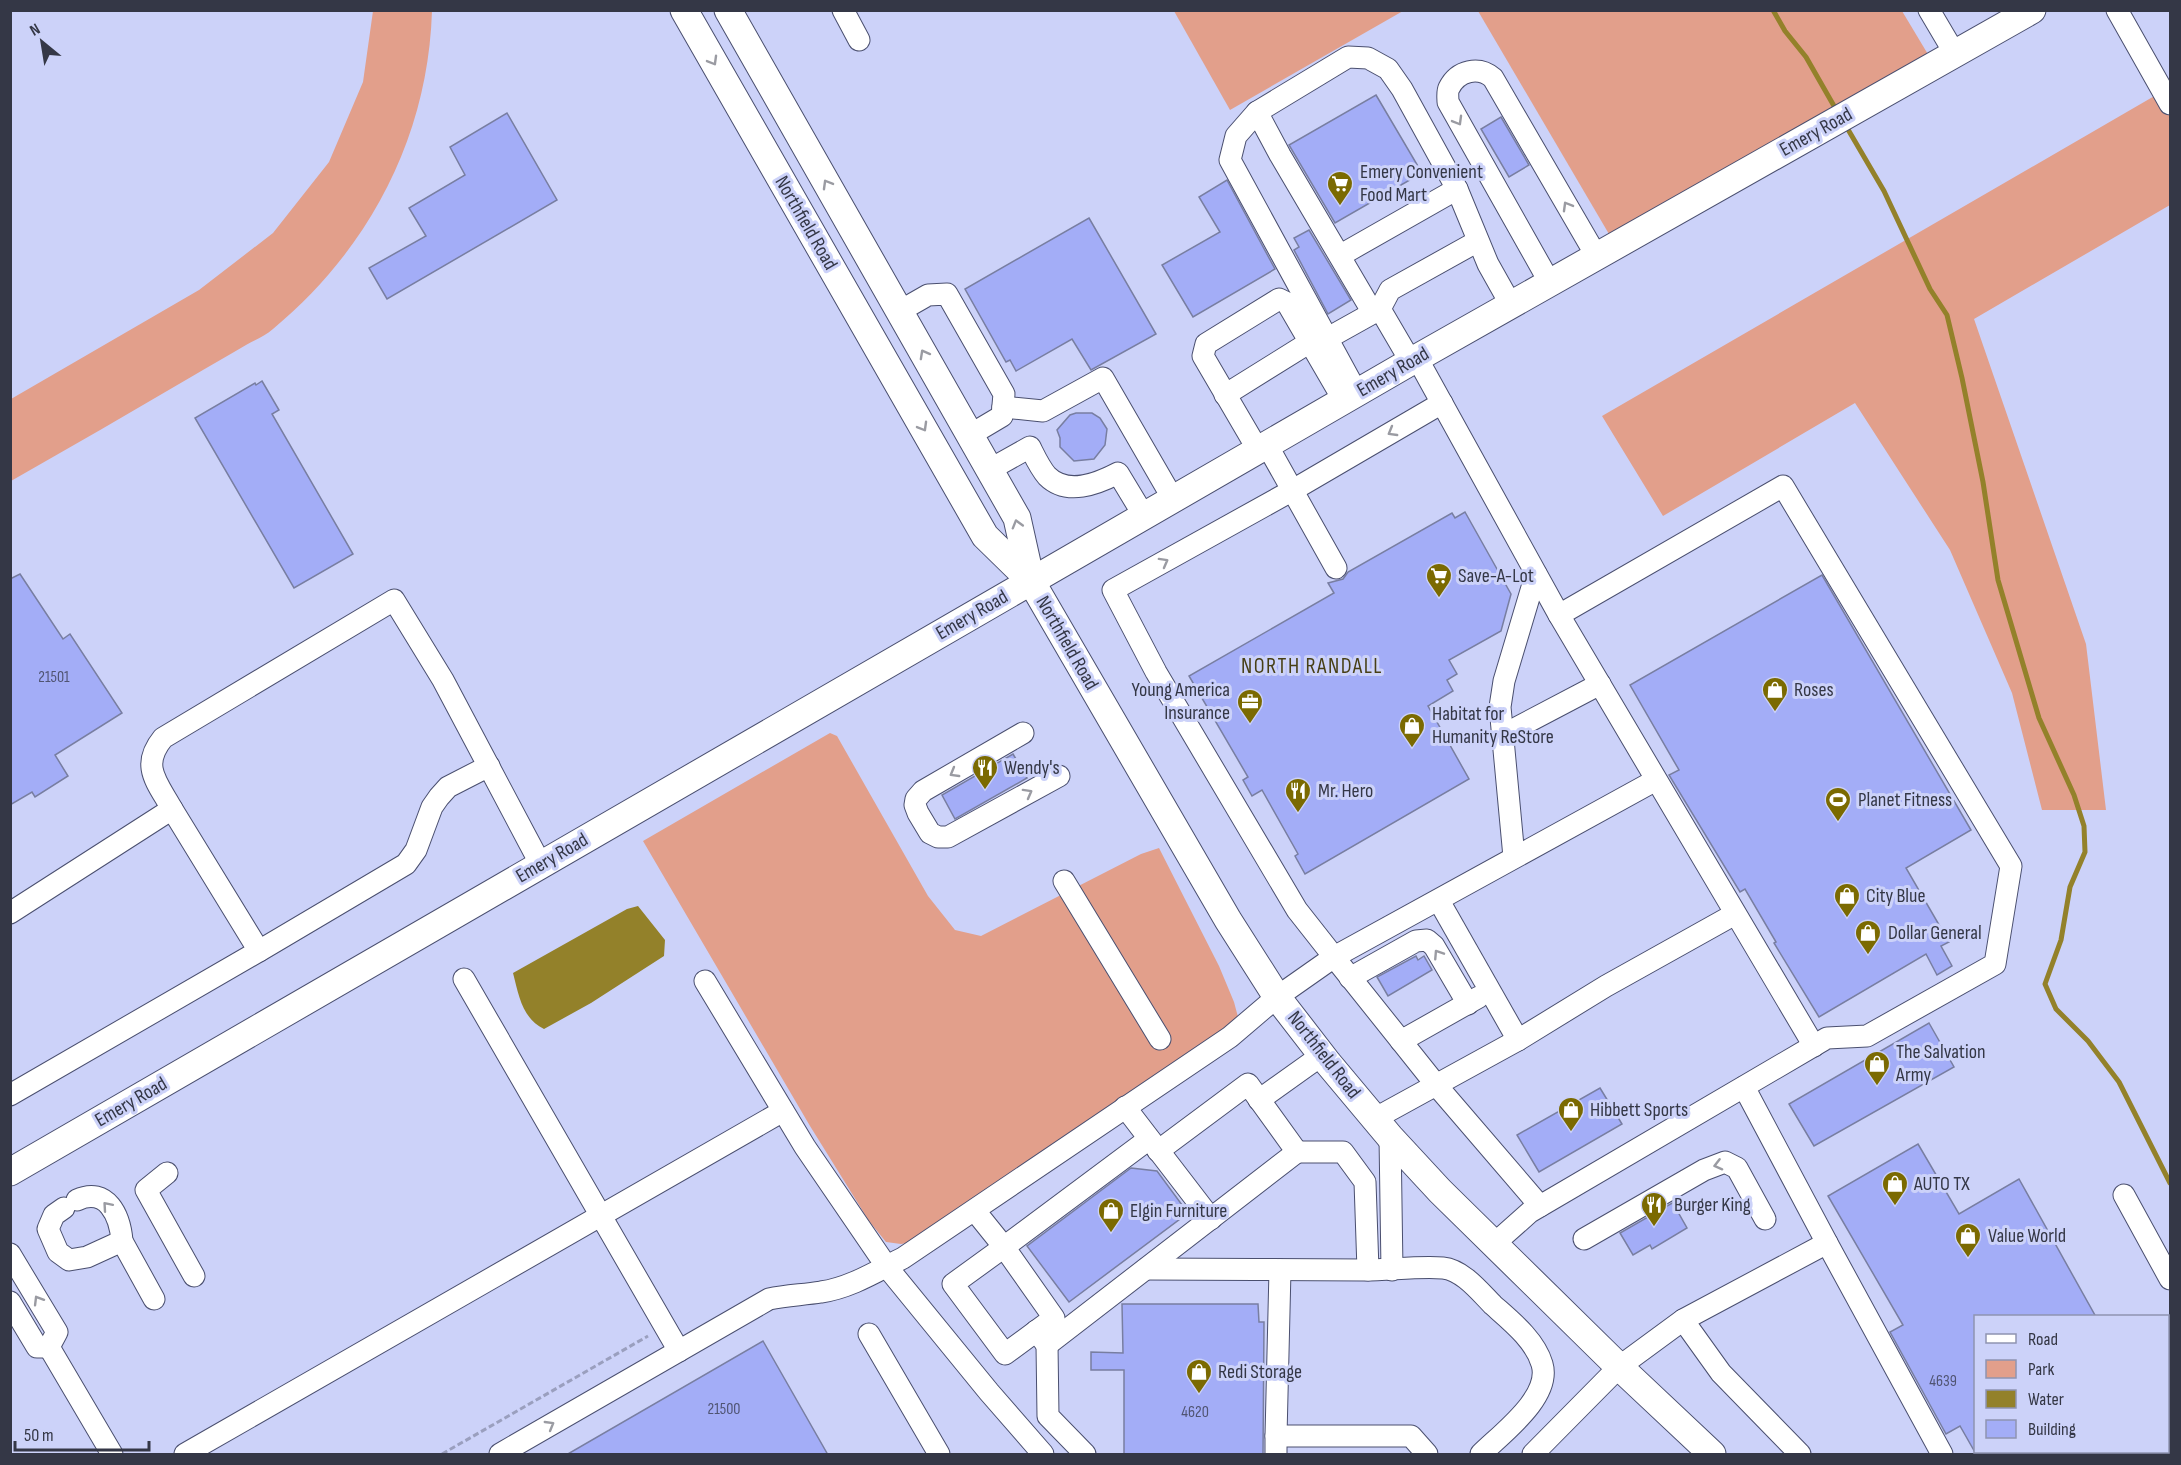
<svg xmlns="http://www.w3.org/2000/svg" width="2181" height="1465" viewBox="0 0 2181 1465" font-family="'Sofia Sans Condensed',sans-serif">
  <rect width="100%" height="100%" fill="#ccd2f9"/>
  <g fill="#e29f8b">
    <path d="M373 11H432C428 137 370 248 273 329 265 336 255 340 246 345 228 356 209 366 191 377 131 412 71 447 11 481V399L199 290 273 233 329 162 363 82Z"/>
    <path d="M1174 11H1403L1230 110Z"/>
    <path d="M1478 11H1902L1935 66 1616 246Z"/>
    <path d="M2163 91 2170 104V205L1974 319 2086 644 2106 810H2042L2012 693 1950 550 1855 403 1663 516 1602 416Z"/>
    <path d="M830 733 837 736 928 896 955 930 981 936 1141 854 1159 848 1219 966 1234 1002 1238 1017 1228 1026 917 1241 901 1244 886 1242 869 1221 810 1126 643 841Z"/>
  </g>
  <path fill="#93812a" d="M638 906 665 940 664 956 591 1003 544 1029C522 1018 519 996 513 973L627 909Z"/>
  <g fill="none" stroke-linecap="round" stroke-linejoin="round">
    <g stroke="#93812a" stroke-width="5">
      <path d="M1773 10 1785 31 1806 57 1838 113"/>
      <path d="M1846 126 1884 191 1930 289 1947 315 1962 378 1983 482 1998 580 2039 718 2074 795 2084 826 2085 852 2070 887 2061 940 2045 984 2056 1009 2088 1041 2119 1082 2170 1183"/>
    </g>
  </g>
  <g fill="#a3adf7" stroke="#787ea1" stroke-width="1.5">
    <path d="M1376 95 1422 173 1335 223 1289 145Z"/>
    <path d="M507 113 557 200 387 299 369 268 426 236 409 208 465 175 450 147Z"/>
    <path d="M1501 117 1529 165 1509 177 1481 129Z"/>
    <path d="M1227 180 1275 269 1193 317 1162 265 1220 232 1199 197Z"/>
    <path d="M1089 218 1156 334 1091 370 1072 339 1016 371 1010 360 1006 362 965 289Z"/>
    <path d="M1309 230 1351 300 1328 314 1294 250 1299 247 1294 238Z"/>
    <path d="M262 381 279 410 272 414 353 554 294 588 195 418 255 383 256 385Z"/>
    <path d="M1076 413H1092L1100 418 1107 429 1105 445 1094 459 1074 461 1060 447V438L1057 430 1070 415Z"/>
    <path d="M1465 512 1511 594 1501 631 1449 660 1457 674 1447 680 1453 691 1428 706 1469 779 1305 874 1295 856 1298 854 1262 790 1252 796 1243 780 1248 777 1189 676 1334 593 1328 583 1343 579 1348 572 1452 513 1455 518Z"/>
    <path d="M20 574 63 639 70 634 122 713 55 755 68 776 35 797 32 792 10 805V579Z"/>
    <path d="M1822 575 1971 830 1906 868 1949 942 1941 946 1952 966 1937 975 1926 954 1819 1017 1774 943 1776 942 1745 889 1740 892 1669 775 1679 770 1630 685Z"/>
    <path d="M1013 754 1027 778 955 819 942 795Z"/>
    <path d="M1416 956 1418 960 1424 956 1432 970 1388 996 1377 977Z"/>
    <path d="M1929 1023 1954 1067 1814 1146 1789 1104Z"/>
    <path d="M1600 1088 1622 1124 1539 1172 1517 1135Z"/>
    <path d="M1918 1144 1959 1214 2019 1179 2096 1317H1976V1454L1960 1426 1946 1434 1890 1332 1903 1325 1828 1196Z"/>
    <path d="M1131 1168 1157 1171 1188 1213 1069 1302 1027 1246Z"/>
    <path d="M1681 1198 1687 1207 1678 1212 1687 1228 1652 1249 1650 1245 1633 1255 1620 1233Z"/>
    <path d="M1122 1304H1258L1259 1322H1264L1263 1455H1124V1370H1091V1352L1123 1353Z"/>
    <path d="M763 1341 828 1455H566Z"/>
  </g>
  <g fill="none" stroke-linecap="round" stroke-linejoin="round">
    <defs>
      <g id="minor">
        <path d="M843 10 859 40"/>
        <path d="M1929 10 1955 54"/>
        <path d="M2117 10 2170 104"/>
        <path d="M1257 112 1280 155 1373 313"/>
        <path d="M1348 251 1457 189"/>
        <path d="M1550 283 1448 102C1448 98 1447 92 1449 88 1458 70 1479 66 1493 78L1597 257"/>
        <path d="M1380 309 1411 362"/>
        <path d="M900 311 928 295 947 294 1004 394 1002 416 970 435"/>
        <path d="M1328 338 1380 309 1390 290 1478 241"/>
        <path d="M1417 358 1559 615 1783 486 2011 866 1995 964 1867 1036 1827 1038 1530 1212 1494 1244"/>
        <path d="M1357 393 1230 160 1236 136 1257 112 1348 57 1368 58 1388 69 1402 89 1457 189 1488 264 1511 305"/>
        <path d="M1225 395 1310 342"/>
        <path d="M1442 403 1293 490 1113 590 1156 672 1297 910 1334 957 1656 780"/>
        <path d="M1003 407 1043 411 1103 378 1173 499"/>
        <path d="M1267 445 1336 568"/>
        <path d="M1258 450 1203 356 1206 344 1279 299 1287 303 1344 401"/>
        <path d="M989 470 1030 447C1035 457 1040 468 1047 476 1067 496 1097 484 1118 473L1144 516"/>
        <path d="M1559 615 1814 1046"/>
        <path d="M1023 733 923 791 916 799 915 805 918 813 930 833 938 837H948L1059 776"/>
        <path d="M1503 735 1600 684"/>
        <path d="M172 809C157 782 140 766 163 738L394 600 443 680 541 865"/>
        <path d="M1514 857 1500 707 1504 681 1536 574"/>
        <path d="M1064 881 1160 1039"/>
        <path d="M1439 901 1518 1040"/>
        <path d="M10 913 172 809 259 951 10 1095"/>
        <path d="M259 951 406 864 416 850 432 807 439 797 448 787 489 766"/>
        <path d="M1350 978 1416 941 1427 940 1434 946 1468 1004"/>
        <path d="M464 979 679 1351"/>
        <path d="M705 981 805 1147 887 1267 989 1392 1043 1454"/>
        <path d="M1401 1041 1479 997"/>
        <path d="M1259 1100 1322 1055"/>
        <path d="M1125 1107 1211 1219"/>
        <path d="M1374 1119 1518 1040 1606 986 1735 914"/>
        <path d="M1390 1137 1392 1270"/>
        <path d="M1297 1152H1343L1365 1182 1368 1270"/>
        <path d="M167 1173 146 1190 194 1276"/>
        <path d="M2124 1195 2170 1279"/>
        <path d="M64 1208 54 1215 48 1229 58 1252 69 1260 87 1257 122 1241C120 1216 107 1186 77 1200"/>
        <path d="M975 1211 1004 1247 1149 1139"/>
        <path d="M1584 1239 1704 1170 1725 1162 1737 1168 1765 1219"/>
        <path d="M122 1241 154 1299"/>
        <path d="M1827 1243 1942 1454"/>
        <path d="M1004 1247 1054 1318 1005 1354 953 1284Z"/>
        <path d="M10 1254 57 1332 49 1347"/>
        <path d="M1146 1269C1219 1269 1292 1270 1365 1270 1389 1270 1420 1266 1443 1268 1463 1270 1480 1292 1493 1305 1511 1321 1535 1340 1542 1364 1552 1397 1501 1434 1481 1454"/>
        <path d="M1280 1270 1276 1436H1411L1427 1454"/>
        <path d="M10 1302 37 1347H49"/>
        <path d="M1683 1320 1721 1373 1800 1454"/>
        <path d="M1036 1331 1047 1345 1297 1152 1248 1084 1158 1151"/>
        <path d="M869 1334 939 1454"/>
        <path d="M1047 1345 1048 1416 1085 1454"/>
        <path d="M49 1347 112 1454"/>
        <path d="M2168 1410 2170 1403"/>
        <path d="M1276 1436V1454"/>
        <path d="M185 1454 783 1111"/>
        <path d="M500 1454 769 1299C787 1295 803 1295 821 1292 850 1288 877 1271 903 1258L1230 1037 1277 997 1334 957 1437 1086 1540 1206"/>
        <path d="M1533 1454 1619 1367 1683 1320 1827 1243 1744 1087"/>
        <path d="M2115 1454 2121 1452"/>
      </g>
      <g id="major">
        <path d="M684 10 985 536 1031 581 1228 920 1277 997 1328 1063 1390 1137 1440 1191 1611 1359 1712 1454"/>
        <path d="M728 10 1017 518 1031 581"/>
        <path d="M10 1172 1417 358 2032 10"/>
      </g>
    </defs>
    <use href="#minor" stroke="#4a4f6f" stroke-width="23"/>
    <use href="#major" stroke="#4a4f6f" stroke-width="29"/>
    <path stroke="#9a9fbe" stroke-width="3" stroke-dasharray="6 3" stroke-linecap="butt" d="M442 1454 648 1336"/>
    <use href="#minor" stroke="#fff" stroke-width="21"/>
    <use href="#major" stroke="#fff" stroke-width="27"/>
  </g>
  <defs><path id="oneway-chevron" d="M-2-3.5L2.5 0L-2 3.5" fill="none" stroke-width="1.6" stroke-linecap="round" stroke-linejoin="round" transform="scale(1.5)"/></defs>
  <g stroke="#9a9ba2">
    <use href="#oneway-chevron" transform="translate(713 61) rotate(60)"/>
    <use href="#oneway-chevron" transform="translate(1458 121) rotate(60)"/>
    <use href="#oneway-chevron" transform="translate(827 184) rotate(-120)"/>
    <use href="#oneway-chevron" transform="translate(1567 206) rotate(-120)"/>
    <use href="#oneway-chevron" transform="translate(924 354) rotate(-119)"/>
    <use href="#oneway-chevron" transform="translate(923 427) rotate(60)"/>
    <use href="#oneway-chevron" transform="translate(1392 432) rotate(150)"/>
    <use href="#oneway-chevron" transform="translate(1017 524) rotate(-106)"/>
    <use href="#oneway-chevron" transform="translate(1164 562) rotate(-29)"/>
    <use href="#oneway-chevron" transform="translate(954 773) rotate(150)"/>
    <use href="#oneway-chevron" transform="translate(1028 793) rotate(-29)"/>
    <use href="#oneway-chevron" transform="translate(1438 954) rotate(-123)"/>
    <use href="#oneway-chevron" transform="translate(1718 1165) rotate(166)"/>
    <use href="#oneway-chevron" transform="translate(107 1206) rotate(-131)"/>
    <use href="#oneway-chevron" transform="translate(38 1300) rotate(-121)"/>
    <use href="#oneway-chevron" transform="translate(550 1425) rotate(-30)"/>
  </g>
  <defs>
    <symbol id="supermarket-pin" viewBox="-11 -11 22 30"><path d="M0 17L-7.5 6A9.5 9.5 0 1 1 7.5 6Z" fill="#7b6a01" stroke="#ccd2f9"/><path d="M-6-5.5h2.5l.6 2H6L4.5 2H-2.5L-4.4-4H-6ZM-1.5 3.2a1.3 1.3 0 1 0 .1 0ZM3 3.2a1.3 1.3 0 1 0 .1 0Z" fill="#fff"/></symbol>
    <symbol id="shop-pin" viewBox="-11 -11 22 30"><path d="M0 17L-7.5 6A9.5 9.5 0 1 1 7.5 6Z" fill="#7b6a01" stroke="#ccd2f9"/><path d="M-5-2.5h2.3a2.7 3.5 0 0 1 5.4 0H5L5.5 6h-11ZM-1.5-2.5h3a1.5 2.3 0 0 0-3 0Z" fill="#fff"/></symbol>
    <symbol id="office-pin" viewBox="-11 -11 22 30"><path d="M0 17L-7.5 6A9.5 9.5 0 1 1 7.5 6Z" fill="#7b6a01" stroke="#ccd2f9"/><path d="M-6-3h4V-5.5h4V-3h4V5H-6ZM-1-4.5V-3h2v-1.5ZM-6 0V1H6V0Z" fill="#fff"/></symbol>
    <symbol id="restaurant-pin" viewBox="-11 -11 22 30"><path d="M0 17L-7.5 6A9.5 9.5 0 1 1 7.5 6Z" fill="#7b6a01" stroke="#ccd2f9"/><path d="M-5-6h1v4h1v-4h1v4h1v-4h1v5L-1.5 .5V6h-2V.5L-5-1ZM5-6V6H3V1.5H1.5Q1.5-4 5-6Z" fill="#fff"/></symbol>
    <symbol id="stadium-pin" viewBox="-11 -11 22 30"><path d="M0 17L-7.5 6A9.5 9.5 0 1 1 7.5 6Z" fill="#7b6a01" stroke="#ccd2f9"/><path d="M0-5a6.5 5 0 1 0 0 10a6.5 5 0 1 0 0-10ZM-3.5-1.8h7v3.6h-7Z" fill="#fff"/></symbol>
  </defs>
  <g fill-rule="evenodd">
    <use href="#supermarket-pin" x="1325" y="169" width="30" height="40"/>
    <use href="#supermarket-pin" x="1424" y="561" width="30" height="40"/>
    <use href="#shop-pin" x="1760" y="675" width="30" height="40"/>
    <use href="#office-pin" x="1235" y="687" width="30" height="40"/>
    <use href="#shop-pin" x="1397" y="711" width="30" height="40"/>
    <use href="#restaurant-pin" x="970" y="753" width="30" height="40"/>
    <use href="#restaurant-pin" x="1283" y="776" width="30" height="40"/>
    <use href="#stadium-pin" x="1823" y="785" width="30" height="40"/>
    <use href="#shop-pin" x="1832" y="881" width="30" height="40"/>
    <use href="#shop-pin" x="1853" y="918" width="30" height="40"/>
    <use href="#shop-pin" x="1862" y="1049" width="30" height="40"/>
    <use href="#shop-pin" x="1556" y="1095" width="30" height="40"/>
    <use href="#shop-pin" x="1880" y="1169" width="30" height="40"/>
    <use href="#restaurant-pin" x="1639" y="1190" width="30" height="40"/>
    <use href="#shop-pin" x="1096" y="1196" width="30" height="40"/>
    <use href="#shop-pin" x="1953" y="1221" width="30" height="40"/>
    <use href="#shop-pin" x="1184" y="1357" width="30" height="40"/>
  </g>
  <g text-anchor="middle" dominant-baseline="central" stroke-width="6" stroke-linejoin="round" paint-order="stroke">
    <g font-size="16" fill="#505472">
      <text x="54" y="677">21501</text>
      <text x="1943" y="1381">4639</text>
      <text x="724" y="1409">21500</text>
      <text x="1195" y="1412">4620</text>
    </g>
    <g font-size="20" fill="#343746" stroke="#ccd2f9">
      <text transform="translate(1816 132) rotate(-29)">Emery Road</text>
      <text transform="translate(806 223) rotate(60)">Northfield Road</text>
      <text transform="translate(1393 372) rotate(-30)">Emery Road</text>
      <text transform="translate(972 615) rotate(-30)">Emery Road</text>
      <text transform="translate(1067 643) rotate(60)">Northfield Road</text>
      <text transform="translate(552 858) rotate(-30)">Emery Road</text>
      <text transform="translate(1324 1055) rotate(52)">Northfield Road</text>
      <text transform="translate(131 1102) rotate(-30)">Emery Road</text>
    </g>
    <g font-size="20" fill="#343746" stroke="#ccd2f9" text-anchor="start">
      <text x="1360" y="172">Emery Convenient<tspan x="1360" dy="23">Food Mart</tspan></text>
      <text x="1458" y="576">Save-A-Lot</text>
      <text x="1230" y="690" text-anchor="end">Young America<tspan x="1230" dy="23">Insurance</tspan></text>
      <text x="1794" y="690">Roses</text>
      <text x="1432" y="714">Habitat for<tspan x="1432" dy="23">Humanity ReStore</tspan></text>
      <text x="1004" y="768">Wendy's</text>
      <text x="1318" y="791">Mr. Hero</text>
      <text x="1858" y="800">Planet Fitness</text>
      <text x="1866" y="896">City Blue</text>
      <text x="1888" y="933">Dollar General</text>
      <text x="1896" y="1052">The Salvation<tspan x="1896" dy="23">Army</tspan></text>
      <text x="1590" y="1110">Hibbett Sports</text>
      <text x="1914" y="1184">AUTO TX</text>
      <text x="1674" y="1205">Burger King</text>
      <text x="1130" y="1211">Elgin Furniture</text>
      <text x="1988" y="1236">Value World</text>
      <text x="1218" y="1372">Redi Storage</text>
    </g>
    <g font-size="22" letter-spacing="1.5" fill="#473f15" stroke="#ccd2f9">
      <text x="1312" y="666">NORTH RANDALL</text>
    </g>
  </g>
  <rect width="2181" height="1465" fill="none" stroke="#343746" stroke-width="24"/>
  <rect x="1974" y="1315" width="195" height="138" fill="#ccd2f9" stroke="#8f94b1" stroke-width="1.5"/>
  <rect x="1986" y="1334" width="30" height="9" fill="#ffffff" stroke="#8f94b1" stroke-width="1.5"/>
  <text x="2028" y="1345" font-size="18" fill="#343746">Road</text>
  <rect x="1986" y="1360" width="30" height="18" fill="#e29f8b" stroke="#8f94b1" stroke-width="1.5"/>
  <text x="2028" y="1375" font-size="18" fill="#343746">Park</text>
  <rect x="1986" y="1390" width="30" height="18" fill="#93812a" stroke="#8f94b1" stroke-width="1.5"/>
  <text x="2028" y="1405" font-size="18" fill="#343746">Water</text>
  <rect x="1986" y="1420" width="30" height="18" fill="#a3adf7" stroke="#8f94b1" stroke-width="1.5"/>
  <text x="2028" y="1435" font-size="18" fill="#343746">Building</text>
  <g transform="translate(42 42) rotate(330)" stroke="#ccd2f9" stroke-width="4.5" paint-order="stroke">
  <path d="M0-4.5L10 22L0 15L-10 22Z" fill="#343746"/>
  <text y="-9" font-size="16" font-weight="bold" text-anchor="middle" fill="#343746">N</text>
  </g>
  <path d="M15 1441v9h134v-9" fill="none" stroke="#343746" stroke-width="3"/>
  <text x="24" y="1441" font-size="18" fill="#343746" stroke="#ccd2f9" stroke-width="4.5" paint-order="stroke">50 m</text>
</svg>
